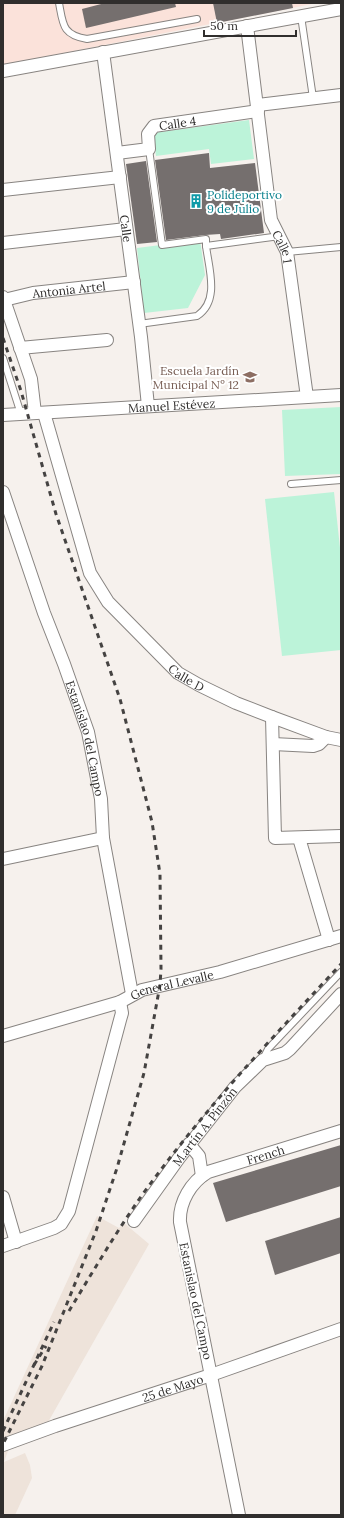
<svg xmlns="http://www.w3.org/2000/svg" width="344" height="1518" viewBox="0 0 344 1518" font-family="Lora,serif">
  <rect width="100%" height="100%" fill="#f6f1ed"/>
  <path fill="#eee3da" d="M97 1216 119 1228 124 1223 149 1244 47 1424 13 1437 4 1462 25 1453 30 1465 32 1478 15 1515H3V1421Z"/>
  <path fill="#fbe2da" d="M3 3H317L3 65Z"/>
  <g fill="#bcf3d9">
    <path d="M249 120 254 159 211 164 209 149 156 156 153 133Z"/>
    <path d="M200 240 205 275 188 308 144 313 137 248Z"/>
    <path d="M341 407V474L285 476 282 410Z"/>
    <path d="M334 492 341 557V650L282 656 265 499Z"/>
  </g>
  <g fill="#756f6e">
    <path d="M105 3H175L176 7 86 28 82 9Z"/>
    <path d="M213 3H292L293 8 217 23Z"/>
    <path d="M209 153 210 168 255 163 264 233 221 239 220 234 205 235 166 240 155 160Z"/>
    <path d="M146 161 157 242 137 244 126 164Z"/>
    <path d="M341 1145V1186L226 1222 213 1183Z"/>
    <path d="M341 1217V1253L275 1275 265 1241Z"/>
  </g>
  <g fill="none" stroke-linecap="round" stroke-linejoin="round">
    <defs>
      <g id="service">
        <path d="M59 3C63 24 62 35 87 39L197 19"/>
        <path d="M301 16 313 98"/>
        <path d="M149 149 162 245 206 239V246"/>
        <path d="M287 252 341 247"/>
        <path d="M139 324 197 316C220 301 209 269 206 246L280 236"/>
        <path d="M3 358 21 414"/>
        <path d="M291 484 341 480"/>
        <path d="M263 1059 268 1049 341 972"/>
      </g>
      <g id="minor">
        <path id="s1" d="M247 26 271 220 287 252 307 397"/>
        <path id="s2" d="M103 52 141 337 148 406"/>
        <path d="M3 71 341 9"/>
        <path d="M258 105 341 95"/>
        <path id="s3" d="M117 153 149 149 148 134 154 126 258 111"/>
        <path d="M3 190 120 177"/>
        <path d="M3 243 126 229"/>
        <path d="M3 297 31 379 35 413"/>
        <path id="s4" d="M4 300 33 293 134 282"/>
        <path d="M20 348 107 340"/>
        <path id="s5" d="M44 413 90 573 108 602 178 673 199 685 236 703 272 717 326 737 341 740"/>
        <path id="s6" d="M3 415 341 395"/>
        <path id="s7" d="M3 492 44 613 64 664 88 732 101 799 103 838 132 994"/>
        <path d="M272 717 275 838 341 836"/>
        <path d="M273 744 313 746 319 744 326 737"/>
        <path d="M299 838 329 940"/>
        <path d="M3 859 103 838"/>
        <path id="s8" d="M3 1036 120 1002 142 990 220 972 341 936"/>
        <path d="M189 1144 199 1156 202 1176"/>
        <path d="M3 1197 16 1242"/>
        <path id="s9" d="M134 1221 179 1158 235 1087 263 1060 285 1053 290 1049 341 994"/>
        <path d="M3 1246 54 1228 61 1224 69 1211 120 1020 122 1013 120 1002"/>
        <path id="s10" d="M3 1445 55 1426 211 1375 341 1329"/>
        <path id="s11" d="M239 1515 180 1222C179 1202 191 1182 208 1172L341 1131"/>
      </g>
    </defs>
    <use href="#service" stroke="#888481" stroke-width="8"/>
    <use href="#minor" stroke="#888481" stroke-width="14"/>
    <use href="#service" stroke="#fff" stroke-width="6"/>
    <use href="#minor" stroke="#fff" stroke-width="12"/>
    <g stroke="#454342" stroke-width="3" stroke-dasharray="5 5" stroke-linecap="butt">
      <path d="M3 338 21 391 56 514 120 699 152 822 160 874 161 969 160 985 144 1073 117 1168 96 1231 42 1366 3 1444"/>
      <path d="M69 1311C92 1273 115 1234 140 1198 200 1114 271 1039 341 964"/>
      <path d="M34 1365 46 1346"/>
      <path d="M3 1431 54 1322"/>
    </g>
  </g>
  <defs>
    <symbol id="building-bare" viewBox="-9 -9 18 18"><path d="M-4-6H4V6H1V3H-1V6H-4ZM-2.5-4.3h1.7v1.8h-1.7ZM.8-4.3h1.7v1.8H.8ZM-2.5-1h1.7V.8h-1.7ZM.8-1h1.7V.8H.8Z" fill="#0f9aa8" stroke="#fff" stroke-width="2.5" paint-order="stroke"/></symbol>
    <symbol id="school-bare" viewBox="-9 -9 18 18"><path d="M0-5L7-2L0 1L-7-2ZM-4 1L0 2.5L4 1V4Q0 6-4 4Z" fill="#8d6e63" stroke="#fff" stroke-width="2.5" paint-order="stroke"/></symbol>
  </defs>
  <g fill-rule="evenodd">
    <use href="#building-bare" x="186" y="191" width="20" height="20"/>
    <use href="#school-bare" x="240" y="367" width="20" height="20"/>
  </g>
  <g text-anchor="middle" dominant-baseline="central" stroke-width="4" stroke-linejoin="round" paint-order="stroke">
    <g font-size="12" fill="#302e2d" stroke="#fff">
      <text stroke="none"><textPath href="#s3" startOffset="81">Calle 4</textPath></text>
      <text stroke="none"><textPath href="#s2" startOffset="178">Calle</textPath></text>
      <text stroke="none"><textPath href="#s1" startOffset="225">Calle 1</textPath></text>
      <text stroke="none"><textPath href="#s4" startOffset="66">Antonia Artel</textPath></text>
      <text stroke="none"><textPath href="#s6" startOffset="169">Manuel Estévez</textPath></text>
      <text stroke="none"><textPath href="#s5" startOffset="310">Calle D</textPath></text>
      <text stroke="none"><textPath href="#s7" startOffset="260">Estanislao del Campo</textPath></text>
      <text stroke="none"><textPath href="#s8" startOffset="177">General Levalle</textPath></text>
      <text stroke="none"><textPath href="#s9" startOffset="118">M.artín A. Pinzón</textPath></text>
      <text stroke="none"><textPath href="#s11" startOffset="419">French</textPath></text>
      <text transform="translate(196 1301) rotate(78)">Estanislao del Campo</text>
      <text stroke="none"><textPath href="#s10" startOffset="179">25 de Mayo</textPath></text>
    </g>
    <g font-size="12" fill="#0d838f" stroke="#fff" text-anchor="start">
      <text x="207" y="194">Polideportivo<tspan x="207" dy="14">9 de Julio</tspan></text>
    </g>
    <g font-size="12" fill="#785e54" stroke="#fff" text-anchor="end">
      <text x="239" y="370">Escuela Jardín<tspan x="239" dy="14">Municipal Nº 12</tspan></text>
    </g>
  </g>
  <rect width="344" height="1518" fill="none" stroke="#302e2d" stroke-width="8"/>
  <path d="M204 30v6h92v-6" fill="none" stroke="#302e2d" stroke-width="2"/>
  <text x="210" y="30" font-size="12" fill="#302e2d" stroke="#ffffff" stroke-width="3" paint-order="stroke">50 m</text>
</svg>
